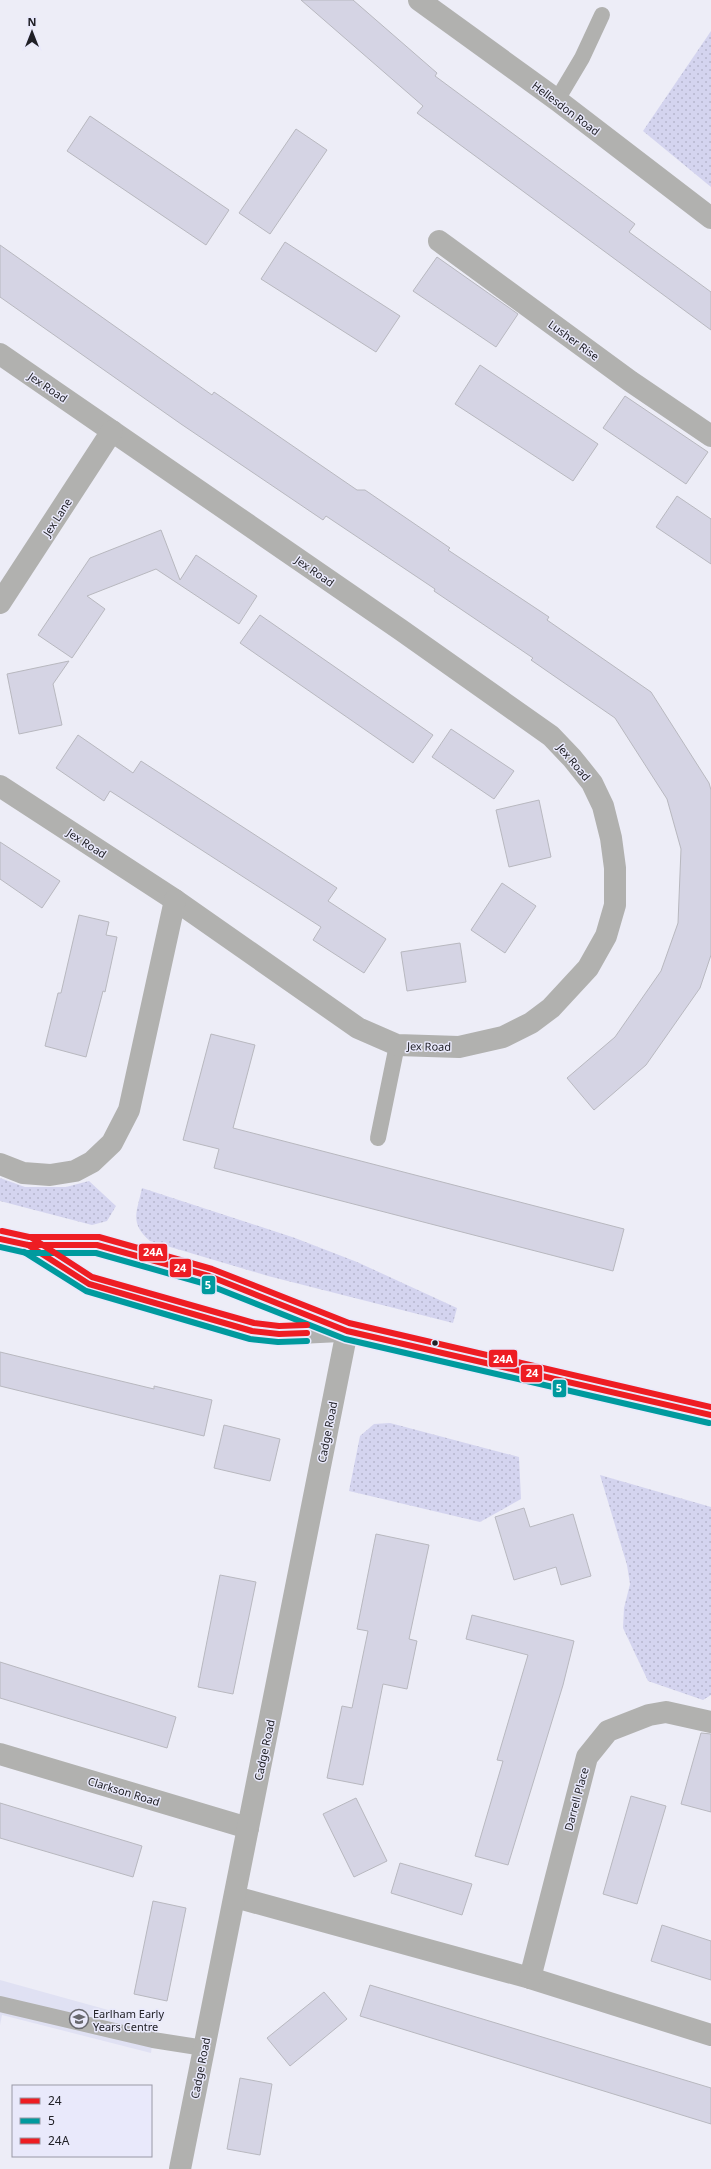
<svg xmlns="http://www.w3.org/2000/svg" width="711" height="2169" viewBox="0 0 711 2169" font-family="'Noto Sans',sans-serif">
  <defs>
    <pattern id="grass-dots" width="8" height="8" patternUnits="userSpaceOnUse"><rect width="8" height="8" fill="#d4d4ef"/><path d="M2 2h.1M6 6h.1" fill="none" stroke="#b6b6cd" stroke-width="1.8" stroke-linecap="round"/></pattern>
  </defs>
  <rect width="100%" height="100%" fill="#ededf7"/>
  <path fill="#e0e1f3" d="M0 1980 155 2023 151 2053 2 2015 0 2025Z"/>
  <g fill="url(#grass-dots)">
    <path d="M711 31V187L643 131Z"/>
    <path d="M0 1178 25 1187H66L89 1181 116 1206 107 1221 92 1225 0 1201Z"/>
    <path d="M142 1188 295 1238 357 1262 457 1308 453 1323 268 1276 150 1241C129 1223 137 1212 142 1188Z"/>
    <path d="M390 1423 519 1457 521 1499 480 1522 349 1491 360 1436 374 1424Z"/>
    <path d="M600 1475 711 1507V1695L703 1700 648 1681 623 1628 624 1608 630 1584 627 1565Z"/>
  </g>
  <g fill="#d5d4e4" stroke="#b8b8bf">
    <path d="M301 0H353L437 73 435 76 635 224 629 232 711 292V330L417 113 423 106Z"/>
    <path d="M90 116 229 210 206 245 67 151Z"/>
    <path d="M296 129 327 150 270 234 239 213Z"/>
    <path d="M285 242 400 316 376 352 261 279Z"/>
    <path d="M0 245 212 395 214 392 357 490H365L450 548 448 550 549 617 547 620 651 692 709 783 711 790V955L700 988 646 1065 594 1110 567 1078 615 1037 661 971 678 923 681 849 667 799 615 718 531 660 533 658 434 591 435 589 326 516 323 520 181 424 0 297Z"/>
    <path d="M437 257 518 314 496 347 413 291Z"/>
    <path d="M480 365 598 444 573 481 455 404Z"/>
    <path d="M625 396 708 452 686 484 603 428Z"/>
    <path d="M677 496 711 519V564L656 527Z"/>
    <path d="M161 530 180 580 196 555 257 596 239 624 156 569 87 596 105 609 72 658 38 635 90 558Z"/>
    <path d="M260 615 433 735 413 763 240 643Z"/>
    <path d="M69 661 53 684 62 725 19 734 7 674Z"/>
    <path d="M451 729 514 771 494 799 432 757Z"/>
    <path d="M78 735 133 773 141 761 337 888 328 901 386 939 364 973 313 940 321 927 110 791 104 801 56 768Z"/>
    <path d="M539 800 551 857 509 867 496 810Z"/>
    <path d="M0 842 60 881 42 908 0 879Z"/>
    <path d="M502 883 536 906 505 953 471 930Z"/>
    <path d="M79 915 109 922 106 935 117 937 105 992 103 991 86 1057 45 1046 58 993H61Z"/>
    <path d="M460 943 466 982 407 991 401 952Z"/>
    <path d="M211 1034 255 1045 233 1128 624 1229 613 1271 214 1168 219 1149 183 1140Z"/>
    <path d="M0 1352 154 1389V1386L212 1400 204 1436 0 1386Z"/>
    <path d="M224 1425 280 1439 270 1481 214 1468Z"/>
    <path d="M524 1508 530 1527 573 1514 591 1576 561 1585 556 1567 514 1580 495 1517Z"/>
    <path d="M376 1534 429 1545 409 1639 417 1641 407 1689 383 1684 363 1785 327 1778 342 1706 352 1708 368 1631 357 1629Z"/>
    <path d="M220 1575 256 1582 233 1694 198 1687Z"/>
    <path d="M472 1615 574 1641 563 1685 508 1865 475 1856 503 1761 497 1760 528 1655 466 1639Z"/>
    <path d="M0 1662 176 1717 167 1748 0 1698Z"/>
    <path d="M701 1733 711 1734V1812L681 1804Z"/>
    <path d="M631 1796 666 1806 637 1904 603 1894Z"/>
    <path d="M356 1798 387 1861 354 1877 323 1814Z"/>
    <path d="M0 1803 142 1846 133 1877 0 1838Z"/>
    <path d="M400 1863 472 1884 462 1915 391 1893Z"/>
    <path d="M153 1901 186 1908 167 2001 134 1994Z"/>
    <path d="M662 1925 711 1941V1980L651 1961Z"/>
    <path d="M370 1985 711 2088V2124L360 2016Z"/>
    <path d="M324 1992 347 2019 290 2066 267 2038Z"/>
    <path d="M240 2078 272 2084 260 2155 227 2149Z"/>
  </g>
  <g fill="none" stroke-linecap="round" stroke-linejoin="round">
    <g stroke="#b1b1af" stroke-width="16">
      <path d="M557 100 582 58 602 15"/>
      <path d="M378 1138 397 1045"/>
      <path d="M0 2004 153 2040 204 2048"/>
    </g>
    <g stroke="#b1b1af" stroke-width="22">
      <path d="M419 0 557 100 711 218"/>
      <path d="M439 241 630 381 711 436"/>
      <path d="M0 354 401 630 551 736 572 758 592 783 603 806 611 838 615 868V905L606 936 588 968 551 1008 531 1023 503 1037 459 1047 397 1045 358 1028 175 900 0 786"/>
      <path d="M0 603 112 431"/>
      <path d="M0 1164 23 1173 50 1175 75 1171 92 1162 112 1143 129 1110 175 900"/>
      <path d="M0 1754 248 1828"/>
      <path d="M235 1897 530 1978 711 2035"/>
      <path d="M530 1978 587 1757 608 1731 649 1715 666 1712 711 1722"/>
      <path d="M180 2169 347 1331"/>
    </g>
    <g stroke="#b1b1b1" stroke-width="22">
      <path d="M0 1239 28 1245H97L209 1276 347 1331 711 1415"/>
      <path d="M28 1245 89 1284 252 1331 279 1334 340 1331"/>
    </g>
    <defs>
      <g id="bus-1">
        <path d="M0 1239 28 1245H97L209 1276 347 1331 711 1415"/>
        <path d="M28 1245 89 1284 252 1331 279 1334 307 1333"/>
      </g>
      <g id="bus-2">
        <path d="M0 1247 27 1253H96L206 1284 345 1339 709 1423"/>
        <path d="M24 1252 86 1291 250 1339 278 1342 307 1341"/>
      </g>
      <g id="bus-3">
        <path d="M2 1231 29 1237H99L212 1269 349 1323 711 1407"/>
        <path d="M32 1238 92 1277 254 1323 279 1326 307 1325"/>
      </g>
    </defs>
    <use href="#bus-1" stroke="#e9e9fb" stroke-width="9"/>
    <use href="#bus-2" stroke="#e9e9fb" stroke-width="9"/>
    <use href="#bus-3" stroke="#e9e9fb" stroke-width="9"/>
    <use href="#bus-1" stroke="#ee1d23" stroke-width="6"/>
    <use href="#bus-2" stroke="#009a9e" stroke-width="6"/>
    <use href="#bus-3" stroke="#ee1d23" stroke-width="6"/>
  </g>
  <defs>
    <symbol id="school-ring" viewBox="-11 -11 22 22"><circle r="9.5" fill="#e9e9fb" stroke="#68686f" stroke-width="1.5"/><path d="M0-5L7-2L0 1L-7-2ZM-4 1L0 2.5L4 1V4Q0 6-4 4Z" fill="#68686f"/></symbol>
  </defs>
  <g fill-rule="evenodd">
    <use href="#school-ring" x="68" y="2008" width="22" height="22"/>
  </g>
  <circle fill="#202026" stroke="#e9e9fb" stroke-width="1.5" cx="435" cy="1343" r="3.5"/>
  <g text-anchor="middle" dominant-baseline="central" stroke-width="3" stroke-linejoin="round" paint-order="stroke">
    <g font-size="11" fill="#202026" stroke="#e9e9fb">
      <text transform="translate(566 108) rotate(37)">Hellesdon Road</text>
      <text transform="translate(574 340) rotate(36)">Lusher Rise</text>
      <text transform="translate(48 387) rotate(34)">Jex Road</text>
      <text transform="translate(57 517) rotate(-57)">Jex Lane</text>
      <text transform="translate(315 571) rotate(35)">Jex Road</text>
      <text transform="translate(574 762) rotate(50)">Jex Road</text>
      <text transform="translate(87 843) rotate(33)">Jex Road</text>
      <text transform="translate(429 1046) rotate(1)">Jex Road</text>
      <text transform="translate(327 1432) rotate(-79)">Cadge Road</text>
      <text transform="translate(264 1750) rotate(-78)">Cadge Road</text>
      <text transform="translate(124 1791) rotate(17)">Clarkson Road</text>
      <text transform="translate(576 1799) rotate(-75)">Darrell Place</text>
      <text transform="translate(200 2068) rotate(-79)">Cadge Road</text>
    </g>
    <g font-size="11" fill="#202026" stroke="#e9e9fb" text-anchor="start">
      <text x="93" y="2013">Earlham Early<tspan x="93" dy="13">Years Centre</tspan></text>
    </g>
  </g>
  <g stroke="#e9e9fb" stroke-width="1.5">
    <rect x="138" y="1243" width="30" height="19" rx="4" fill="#ee1d23"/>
    <rect x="169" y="1258" width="23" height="20" rx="4" fill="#ee1d23"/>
    <rect x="201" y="1275" width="15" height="20" rx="4" fill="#009a9e"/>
    <rect x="488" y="1349" width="30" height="19" rx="4" fill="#ee1d23"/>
    <rect x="520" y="1364" width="23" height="19" rx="4" fill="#ee1d23"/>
    <rect x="552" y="1379" width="15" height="19" rx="4" fill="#009a9e"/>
  </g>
  <g font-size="11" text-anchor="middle" font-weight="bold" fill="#fff">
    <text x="153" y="1256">24A</text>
    <text x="180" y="1272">24</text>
    <text x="208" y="1289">5</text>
    <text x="503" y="1363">24A</text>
    <text x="532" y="1377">24</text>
    <text x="559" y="1392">5</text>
  </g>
  <rect x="12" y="2085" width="140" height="72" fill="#e9e9fb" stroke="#9999a6"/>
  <rect x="20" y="2098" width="20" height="6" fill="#ee1d23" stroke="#9999a6"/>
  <text x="48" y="2105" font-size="12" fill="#202026">24</text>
  <rect x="20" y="2118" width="20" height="6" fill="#009a9e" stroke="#9999a6"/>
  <text x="48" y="2125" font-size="12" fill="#202026">5</text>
  <rect x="20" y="2138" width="20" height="6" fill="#ee1d23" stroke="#9999a6"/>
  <text x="48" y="2145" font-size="12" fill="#202026">24A</text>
  <g transform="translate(32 32)" stroke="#e9e9fb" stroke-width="3" paint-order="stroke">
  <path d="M0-3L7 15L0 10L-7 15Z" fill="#202026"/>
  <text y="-6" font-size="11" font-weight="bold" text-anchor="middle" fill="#202026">N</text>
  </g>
</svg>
